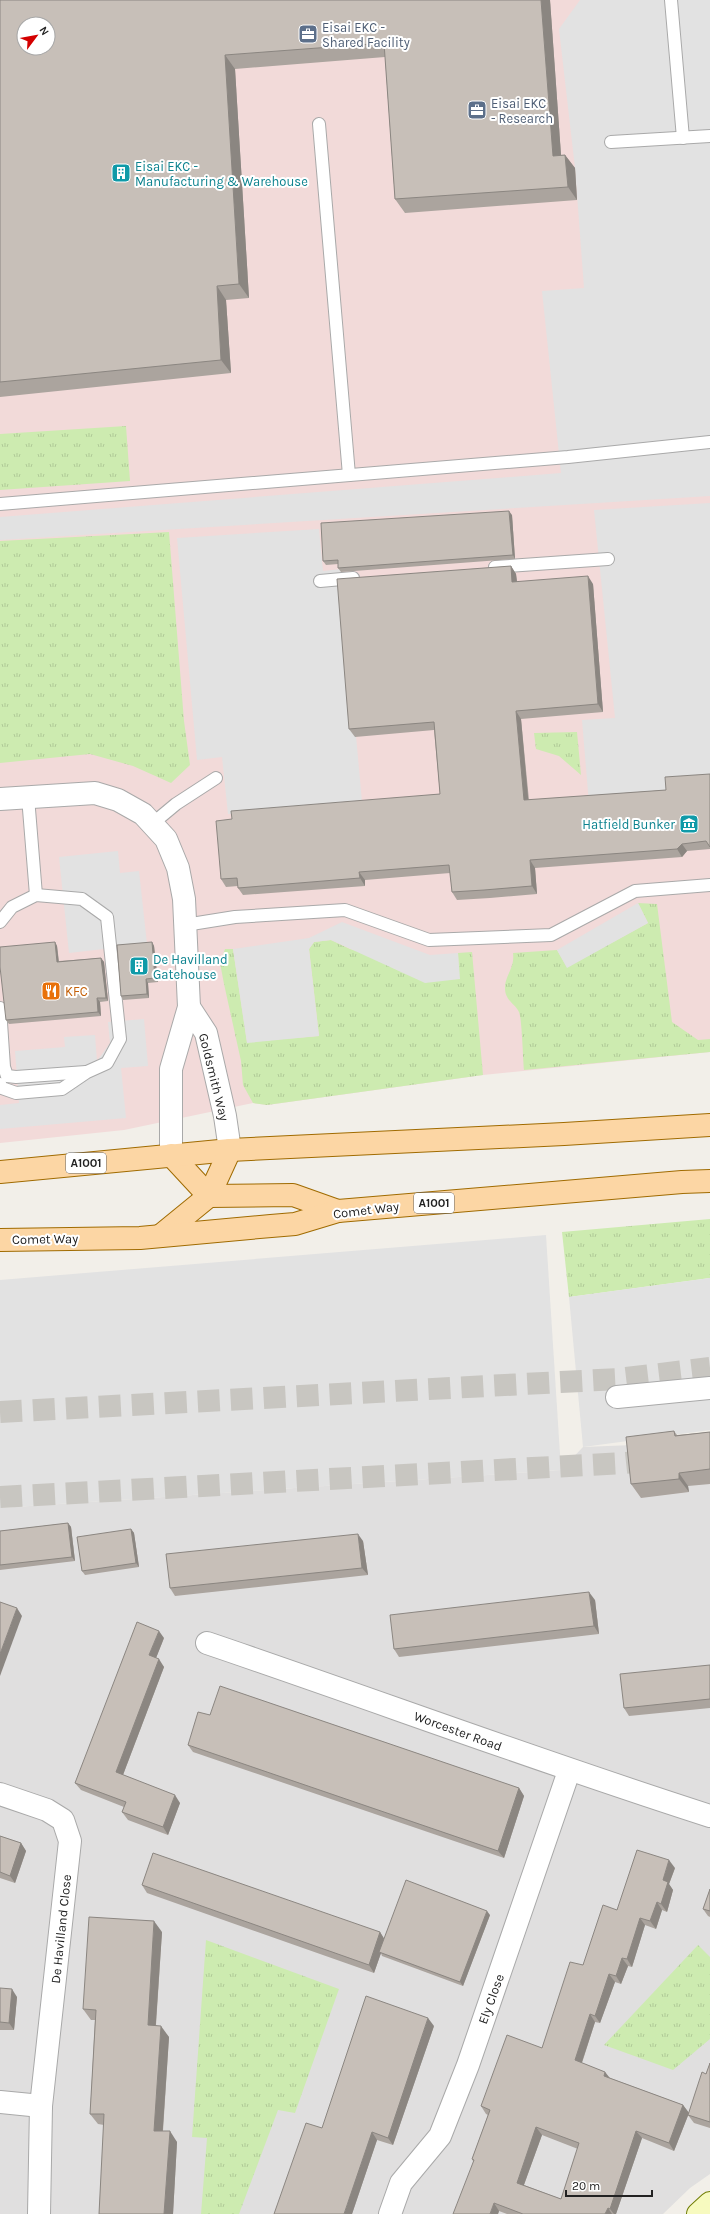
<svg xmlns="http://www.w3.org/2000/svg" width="710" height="2214" viewBox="0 0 710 2214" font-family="Karla,sans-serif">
  <defs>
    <pattern id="grass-tufts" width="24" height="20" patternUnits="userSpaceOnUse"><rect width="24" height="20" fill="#cdebb0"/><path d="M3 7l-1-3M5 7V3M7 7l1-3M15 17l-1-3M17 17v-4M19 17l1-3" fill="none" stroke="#b0c997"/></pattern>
  </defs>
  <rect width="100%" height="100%" fill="#f2efe9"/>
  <path fill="#e0dfdf" d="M710 1435V2174L690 2188 663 2214H0V1508L561 1470 583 1447 633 1445Z"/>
  <path fill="#f2dad9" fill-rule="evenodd" d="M0 0H710V1052L483 1075 267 1105 253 1103 124 1130 0 1143ZM24 24H48V48H24Z"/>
  <g fill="url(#grass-tufts)">
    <path d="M126 426 130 481 0 490V434Z"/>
    <path d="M169 532 184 721 190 765 171 783 133 766 90 754 0 763V541Z"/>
    <path d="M577 732 581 775 559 756 536 749 534 733Z"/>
    <path d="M638 903 657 904 672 1022 698 1040 710 1039V1052L524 1070C523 1060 522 1019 519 1012 515 1003 505 1001 505 988 505 975 515 968 513 953L557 950 567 967 648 923Z"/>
    <path d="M331 940 350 949 459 979 458 953 472 952 483 1075 267 1105 253 1103 243 1085 241 1061 224 984 220 963 225 949H233L247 1042 319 1036 309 949 314 942Z"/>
    <path d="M710 1219V1278L569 1297 562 1232Z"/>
    <path d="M206 1940 339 1989 295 2113 278 2110 239 2214H201L207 2138 192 2137Z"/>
    <path d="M698 1945 710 1957V2039L673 2070 604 2045Z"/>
  </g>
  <g fill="#e2e2e2">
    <path d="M580 0H710V496L0 540V517L561 473 542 291 584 288 575 168 559 29Z"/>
    <path d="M710 503V782L672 797 589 804 582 720 615 718 594 510Z"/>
    <path d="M319 529 323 571 341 569 362 802 228 814 222 757 197 760 177 538Z"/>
    <path d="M118 851 120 873 139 871 147 944 69 953 59 857Z"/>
    <path d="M638 903 648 923 567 968 557 950Z"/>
    <path d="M342 922 430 955 458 953 460 979 425 983 331 940 314 942 309 949 319 1036 247 1043 233 949 309 938Z"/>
    <path d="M144 1019 148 1066 121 1068 126 1118 0 1129V1105L19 1103 15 1051 65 1047 64 1037 95 1035 97 1061 110 1043 108 1022Z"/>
    <path d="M546 1235 561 1470 0 1508V1280Z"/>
    <path d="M710 1278V1430L583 1447 569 1297Z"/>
  </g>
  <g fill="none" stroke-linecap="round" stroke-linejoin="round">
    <g stroke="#c8c6c1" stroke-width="22" stroke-dasharray="22 11" stroke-linecap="butt">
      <path d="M0 1412 618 1379 710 1368"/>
      <path d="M0 1497 625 1463 710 1454"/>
    </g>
    <defs>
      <g id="lane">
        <path d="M671 0 683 138"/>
        <path d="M319 124 349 475"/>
        <path d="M611 142 710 136"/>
        <path d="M0 504 568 457 710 442"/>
        <path d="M495 567 608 559"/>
        <path d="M320 581 353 578"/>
        <path d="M28 797 36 895"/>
        <path d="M152 824 176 804 216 778"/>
        <path d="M0 922 12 907 36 895 82 899 107 917 120 1039 107 1063 87 1072 62 1089 16 1093 2 1088 0 1084"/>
        <path d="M185 925 235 917 345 910 429 940 551 935 635 891 710 885"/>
        <path d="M0 1008 4 1067 7 1076 16 1077 86 1072"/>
      </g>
      <g id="street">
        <path d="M0 799 95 793 118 800 143 814 166 839 178 868 184 899 189 1007 171 1069V1155"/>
        <path d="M189 1007 206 1033 225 1116 230 1150"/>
        <path d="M617 1397 710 1388"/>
        <path d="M207 1643C375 1700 541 1762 710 1816"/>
        <path d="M0 1794 47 1810 63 1820 70 1841 41 2106 0 2102"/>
        <path d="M39 2214 41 2106"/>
        <path d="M390 2214 401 2183 440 2136 468 2065 569 1771"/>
      </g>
      <path id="secondary" d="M698 2214 710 2203"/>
      <g id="primary">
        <path d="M171 1155 209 1196 293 1195 338 1211"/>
        <path d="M0 1172 230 1150 564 1134 710 1125"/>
        <path d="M160 1236 209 1196 230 1150"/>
        <path d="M0 1240 140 1238 271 1226 295 1224 338 1211 682 1182 710 1181"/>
      </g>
    </defs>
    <use href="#lane" stroke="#a9a9a9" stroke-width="14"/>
    <use href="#street" stroke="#a9a9a9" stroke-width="24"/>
    <use href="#secondary" stroke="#707d05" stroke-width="24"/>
    <use href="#primary" stroke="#a06b00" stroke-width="24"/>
    <use href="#lane" stroke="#fff" stroke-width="12"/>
    <use href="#street" stroke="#fff" stroke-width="22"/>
    <use href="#secondary" stroke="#f7fabf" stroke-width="22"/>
    <use href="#primary" stroke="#fcd6a4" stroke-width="22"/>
  </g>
  <g fill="#aba49e" fill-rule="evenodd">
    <path d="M0 0H550L561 155H565L575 168 577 200 405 213 395 199 385 57 235 69 249 298 226 300 231 373 0 397Z"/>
    <path d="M512 515 515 559 341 572 338 568V564L326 565 323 561Z"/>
    <path d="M511 566 516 574 517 582 593 584 603 712 521 719 529 800 666 790 710 774V849L687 851 682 857 535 868 537 894 490 898 457 900 452 892 450 873 365 880V886L243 895 238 888V886L226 887 221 879 232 819 440 794 434 730 355 737 349 729Z"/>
    <path d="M55 942 57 946 59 961 101 958 104 962 108 1001 100 1002 101 1016 9 1024 6 1020Z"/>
    <path d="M152 942 154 946 158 982 148 983 149 998 123 1000 121 996Z"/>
    <path d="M674 1431 677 1435 710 1432V1484L688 1486 689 1492 641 1498 631 1484Z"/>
    <path d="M68 1523 71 1527 75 1561 0 1570V1531Z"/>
    <path d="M131 1529 134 1533 139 1567 85 1575 82 1571Z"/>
    <path d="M363 1541 368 1575 175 1596 170 1588Z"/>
    <path d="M595 1600 599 1634 399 1657 394 1649Z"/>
    <path d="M164 1638 156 1658 164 1667 123 1775 180 1803 168 1835 128 1820 122 1812 124 1807 81 1790 75 1783Z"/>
    <path d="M710 1665V1708L629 1716 624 1708Z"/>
    <path d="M210 1715 519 1788 524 1796 504 1858 193 1752 188 1745Z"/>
    <path d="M0 1836 21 1843 26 1851 15 1883 0 1878Z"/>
    <path d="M675 1868 669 1884 673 1890 667 1912 662 1910 656 1929 645 1925 632 1967 628 1966 621 1984 615 1982 600 2023 595 2022 582 2063 605 2072 610 2078 683 2105 689 2113 674 2151 642 2138 616 2214H507L499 2211 498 2214 472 2159 488 2115 486 2114 481 2106 542 2048 583 1965 617 1910ZM542 2135 578 2149 561 2199 524 2185Z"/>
    <path d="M142 1885 380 1932 384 1939 490 1915 463 1986 382 1956 381 1953 374 1973 147 1893Z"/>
    <path d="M710 1889V1917L708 1916 703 1909Z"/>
    <path d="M162 1932 156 2025 169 2037 163 2131 177 2142 173 2214H99L104 2125 98 2124 90 2114 95 2020H91L83 2009Z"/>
    <path d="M0 1988 17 1997 14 2030H0Z"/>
    <path d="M434 2026 393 2145 377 2140 352 2214 322 2128Z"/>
    <path d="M710 2063V2128L694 2123 688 2115 706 2074Z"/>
  </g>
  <g fill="#8b8681">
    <path d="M541 0H550L562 169 553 156Z"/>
    <path d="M225 55 235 69 249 298 239 284Z"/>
    <path d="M565 155 575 168 577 200 568 187Z"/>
    <path d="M217 286 226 300 231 373 221 360Z"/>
    <path d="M509 511 512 515 515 559 513 555Z"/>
    <path d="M511 566 516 574 518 590 512 582Z"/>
    <path d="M588 576 593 584 603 712 598 704Z"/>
    <path d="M516 711 521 719 529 808 524 800Z"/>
    <path d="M682 844 687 851 682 857 677 849Z"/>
    <path d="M530 860 535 868 537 894 532 886Z"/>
    <path d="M359 872 365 880V886L360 878Z"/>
    <path d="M55 942 57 946 59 966 57 962Z"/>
    <path d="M152 942 154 946 158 982 155 978Z"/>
    <path d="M101 958 104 962 108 1001 106 998Z"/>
    <path d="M146 979 148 983 149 998 147 994Z"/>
    <path d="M97 998 100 1002 101 1016 98 1012Z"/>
    <path d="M679 1473 688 1486 689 1492 679 1479Z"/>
    <path d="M68 1523 71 1527 75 1561 72 1557Z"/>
    <path d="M131 1529 134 1533 139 1567 136 1563Z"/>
    <path d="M358 1534 363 1541 368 1575 362 1568Z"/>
    <path d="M589 1592 595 1600 599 1634 594 1626Z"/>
    <path d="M17 1608 22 1616 0 1676V1654Z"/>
    <path d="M159 1631 164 1638 154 1663 149 1655Z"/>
    <path d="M159 1659 164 1667 121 1780 116 1772Z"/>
    <path d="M519 1788 524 1796 504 1858 498 1851Z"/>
    <path d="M175 1795 180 1803 168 1835 163 1827Z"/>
    <path d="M21 1843 26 1851 15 1883 10 1876Z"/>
    <path d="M669 1860 675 1868 669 1884 673 1890 667 1912 661 1904 663 1880Z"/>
    <path d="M657 1902 662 1910 656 1929 650 1921Z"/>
    <path d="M487 1911 490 1915 463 1986 460 1982Z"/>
    <path d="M640 1918 645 1925 632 1967 627 1959Z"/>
    <path d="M154 1921 162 1932 155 2036 148 2025Z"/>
    <path d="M380 1932 385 1940 379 1952 381 1953 374 1973 369 1965Z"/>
    <path d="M622 1958 628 1966 621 1984 616 1976Z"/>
    <path d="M609 1974 615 1982 600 2023 595 2016Z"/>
    <path d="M12 1989 17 1997 14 2030 9 2023Z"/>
    <path d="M590 2014 595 2022 580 2068 575 2060Z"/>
    <path d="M428 2018 434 2026 393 2145 388 2138Z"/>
    <path d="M161 2026 169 2037 162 2141 154 2131Z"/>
    <path d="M605 2072 611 2080 604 2076Z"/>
    <path d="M683 2105 689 2113 674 2151 669 2143Z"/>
    <path d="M536 2127 542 2135 522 2190 517 2183Z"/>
    <path d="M170 2131 177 2142 173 2214H164Z"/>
    <path d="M636 2131 642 2138 616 2214H614L610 2209Z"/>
    <path d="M372 2132 377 2140 352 2214H344Z"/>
    <path d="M494 2203 499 2211 498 2214H490Z"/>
    <path d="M608 2208 612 2214H605Z"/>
  </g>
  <g fill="#c7bfb8" stroke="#8b8681" fill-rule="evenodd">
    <path d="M0 0H541L553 156 565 155 568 187 395 199 384 43 225 55 239 284 217 286 221 360 0 382ZM24 24H48V48H24Z"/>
    <path d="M509 511 513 555 338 568V560L323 561 321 523Z"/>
    <path d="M511 566 512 582 588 576 598 704 516 711 524 800 666 790 665 777 710 774V847L706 841 682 844 677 849 530 860 532 886 484 890 452 892 449 865 359 872 360 878 238 888 237 878 221 879 216 821 232 819 231 811 440 794 434 722 349 729 337 579Z"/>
    <path d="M55 942 57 962 101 958 106 998H97L98 1012 6 1020 0 967V947Z"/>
    <path d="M152 942 155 978 146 979 147 994 121 996 117 945Z"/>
    <path d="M674 1431 675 1436 710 1432V1469L679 1473V1479L631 1484 626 1437Z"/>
    <path d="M68 1523 72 1557 0 1565V1531Z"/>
    <path d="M131 1529 136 1563 82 1571 77 1537Z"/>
    <path d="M358 1534 362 1568 170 1588 166 1554Z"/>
    <path d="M589 1592 594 1626 394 1649 390 1615Z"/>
    <path d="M0 1602 17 1608 0 1654Z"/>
    <path d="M137 1622 159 1631 149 1655 159 1659 116 1772 175 1795 163 1827 122 1812 126 1802 75 1783Z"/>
    <path d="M710 1665V1699L624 1708 620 1674Z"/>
    <path d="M220 1686 519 1788 498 1851 188 1745 198 1712 210 1715Z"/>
    <path d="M0 1836 21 1843 10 1876 0 1872Z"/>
    <path d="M637 1850 669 1860 663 1880 668 1882 661 1904 657 1902 650 1921 640 1918 627 1959 622 1958 616 1976 609 1974 595 2016 590 2014 575 2060 605 2072 604 2076 683 2105 669 2143 636 2131 610 2209 608 2208 605 2214H523L494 2203 490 2214H453L474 2160 472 2159 490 2110 481 2106 507 2035 542 2048 570 1962 583 1965 603 1905 617 1910ZM536 2127 579 2143 561 2199 517 2183Z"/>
    <path d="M153 1853 380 1932 369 1965 142 1885Z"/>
    <path d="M406 1880 487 1911 460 1982 379 1952Z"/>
    <path d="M710 1889V1911L703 1909Z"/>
    <path d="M89 1917 154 1921 148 2025 161 2026 154 2131H170L164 2214H99L104 2114H90L96 2010 83 2009Z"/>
    <path d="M0 1988 12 1989 9 2023 0 2022Z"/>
    <path d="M366 1996 428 2018 388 2138 372 2132 344 2214H274L306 2123 322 2128Z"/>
    <path d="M710 2063V2122L688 2115 702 2072 706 2074Z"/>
  </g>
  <defs>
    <symbol id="office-square" viewBox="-11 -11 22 22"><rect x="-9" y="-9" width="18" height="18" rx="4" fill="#5c6f8a" stroke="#fff"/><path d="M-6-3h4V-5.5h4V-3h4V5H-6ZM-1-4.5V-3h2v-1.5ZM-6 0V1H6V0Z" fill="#fff"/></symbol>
    <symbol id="building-square" viewBox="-11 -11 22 22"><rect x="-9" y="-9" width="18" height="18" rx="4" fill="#0f9aa8" stroke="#fff"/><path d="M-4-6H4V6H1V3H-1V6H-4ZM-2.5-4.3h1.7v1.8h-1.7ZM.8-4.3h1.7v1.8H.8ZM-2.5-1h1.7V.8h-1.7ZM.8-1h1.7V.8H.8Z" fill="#fff"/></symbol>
    <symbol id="museum-square" viewBox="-11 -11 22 22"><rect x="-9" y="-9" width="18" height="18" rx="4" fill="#0f9aa8" stroke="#fff"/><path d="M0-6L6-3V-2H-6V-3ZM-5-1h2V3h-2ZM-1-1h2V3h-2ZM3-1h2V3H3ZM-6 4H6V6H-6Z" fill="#fff"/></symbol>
    <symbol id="restaurant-square" viewBox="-11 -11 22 22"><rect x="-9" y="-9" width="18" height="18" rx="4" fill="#e8710a" stroke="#fff"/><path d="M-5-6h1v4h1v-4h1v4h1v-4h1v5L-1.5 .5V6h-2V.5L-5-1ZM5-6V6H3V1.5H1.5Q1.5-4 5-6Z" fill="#fff"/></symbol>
  </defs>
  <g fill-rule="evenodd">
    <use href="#office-square" x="297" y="23" width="22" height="22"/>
    <use href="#office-square" x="466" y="99" width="22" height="22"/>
    <use href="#building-square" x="110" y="162" width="22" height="22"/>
    <use href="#museum-square" x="678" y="813" width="22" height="22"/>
    <use href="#building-square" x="128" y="955" width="22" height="22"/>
    <use href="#restaurant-square" x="40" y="980" width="22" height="22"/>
  </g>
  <g text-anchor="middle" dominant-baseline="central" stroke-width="4" stroke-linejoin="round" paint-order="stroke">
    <g fill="#fff" stroke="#646464" stroke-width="1">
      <rect x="66" y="1153" width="40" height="20" rx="3"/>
      <rect x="414" y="1193" width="40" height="20" rx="3"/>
    </g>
    <g font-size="12" font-weight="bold" fill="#222">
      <text x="86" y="1163">A1001</text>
      <text x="434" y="1203">A1001</text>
    </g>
    <g font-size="13" fill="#4e5e75" stroke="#fff" text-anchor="start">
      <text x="322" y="27">Eisai EKC -<tspan x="322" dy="15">Shared Facility</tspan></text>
      <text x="491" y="103">Eisai EKC<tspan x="491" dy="15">- Research</tspan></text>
    </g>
    <g font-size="13" fill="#0d838f" stroke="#fff" text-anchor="start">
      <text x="135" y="166">Eisai EKC -<tspan x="135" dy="15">Manufacturing &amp; Warehouse</tspan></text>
      <text x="675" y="824" text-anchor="end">Hatfield Bunker</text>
      <text x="153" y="959">De Havilland<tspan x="153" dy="15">Gatehouse</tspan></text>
    </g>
    <g font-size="13" fill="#c56008" stroke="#fff" text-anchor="start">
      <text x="65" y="991">KFC</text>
    </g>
    <g font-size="13" fill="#222" stroke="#fff">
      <text transform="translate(214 1077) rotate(76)">Goldsmith Way</text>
      <text transform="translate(366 1210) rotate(-7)">Comet Way</text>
      <text transform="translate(45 1239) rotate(-1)">Comet Way</text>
      <text transform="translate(458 1731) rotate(20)">Worcester Road</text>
      <text transform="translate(61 1929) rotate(-84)">De Havilland Close</text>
      <text transform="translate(491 1999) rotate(-70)">Ely Close</text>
    </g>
  </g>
  <g transform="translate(36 36) rotate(58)"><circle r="19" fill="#ffffff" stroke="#a7a7a7"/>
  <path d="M0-3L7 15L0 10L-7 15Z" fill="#d40000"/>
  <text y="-6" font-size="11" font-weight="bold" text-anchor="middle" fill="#222222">N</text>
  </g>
  <path d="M566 2190v6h86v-6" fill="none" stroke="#222222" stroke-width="2"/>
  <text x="572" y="2190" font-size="12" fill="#222222" stroke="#ffffff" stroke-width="3" paint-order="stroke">20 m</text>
</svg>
